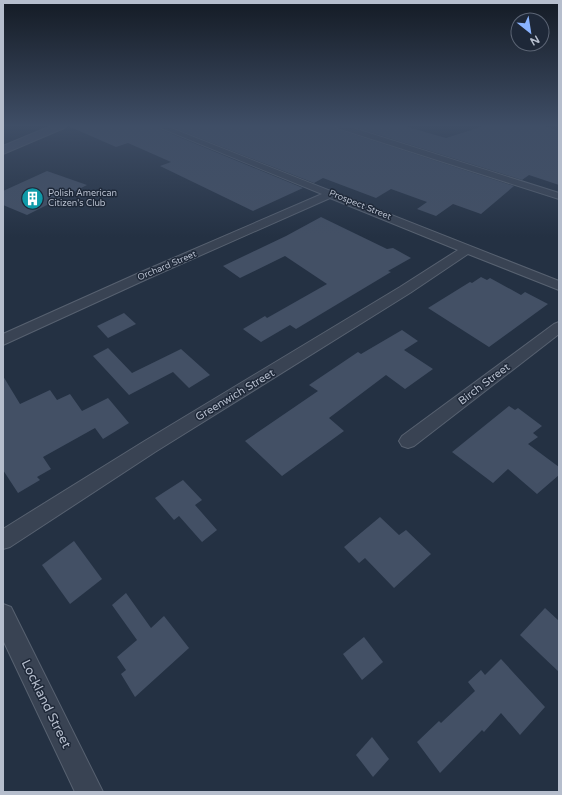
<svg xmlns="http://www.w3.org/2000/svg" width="562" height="795" viewBox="0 0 562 795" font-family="'Varela Round',sans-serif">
  <rect width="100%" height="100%" fill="#243143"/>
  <g fill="#435065">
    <path d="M68 126H155V127L303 188 253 211 160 166 171 162 128 143 116 147Z"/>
    <path d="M169 126H335L337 129 514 186 481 214 453 204 436 216 417 209 427 202 391 189 376 198 323 178 314 183Z"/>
    <path d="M351 126H404L446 138 484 126H545L559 131V185L529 175 522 180Z"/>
    <path d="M47 171 87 185 27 215 3 205V191Z"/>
    <path d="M321 217 387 249 393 248 411 258 388 271 391 272 296 329 290 325 261 342 243 329 265 316 267 318 327 284 285 256 240 278 223 266 286 236Z"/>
    <path d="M481 277 487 280 490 278 521 295 525 292 548 304 489 347 428 308 470 282 472 283Z"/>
    <path d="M124 313 136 324 108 338 97 326Z"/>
    <path d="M402 330 418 341 404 350 433 369 405 389 386 375 329 418 344 431 282 476 245 441 318 391 309 385 358 352 361 354Z"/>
    <path d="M108 348 132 373 181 349 210 375 189 388 173 372 129 395 93 356Z"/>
    <path d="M3 376 20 404 50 390 57 400 70 394 82 411 108 398 129 423 103 439 95 428 43 457 51 469 37 477 40 480 18 493 3 470Z"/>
    <path d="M509 406 515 410 518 408 542 426 533 433 538 437 528 444 559 467V475L537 494 508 469 493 483 452 452Z"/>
    <path d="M183 480 202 500 195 505 217 530 202 542 179 516 174 520 155 498Z"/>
    <path d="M380 517 399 535 406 530 431 554 394 588 365 558 359 563 344 547Z"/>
    <path d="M74 541 102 579 70 604 42 565Z"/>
    <path d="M126 593 151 628 164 616 189 648 135 697 121 674 126 670 117 657 137 640 112 605Z"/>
    <path d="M545 608 559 621V672L520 635Z"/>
    <path d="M364 637 383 662 362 680 343 654Z"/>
    <path d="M501 659 545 707 520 735 501 713 484 732 482 730 440 773 417 742 439 721 441 723 475 691 468 682 481 670 485 675Z"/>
    <path d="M372 737 389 759 373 777 356 755Z"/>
  </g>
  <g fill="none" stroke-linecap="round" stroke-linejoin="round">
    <defs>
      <g id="street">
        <path d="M156 126H166L559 281V290L468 254 410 293 155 452 10 547 3 549V529L143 442 400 287 458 250 330 198 147 279 3 345V334L139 273 322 194Z"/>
        <path d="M336 126H347L559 193V199L337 128Z"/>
        <path d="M559 322V334L414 446 408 448 402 446 399 441 402 436 554 324Z"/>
        <path d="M3 604 11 607 103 792H75L3 640Z"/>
      </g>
      <path id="secondary" d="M51 126H66L64 128 3 154V146Z"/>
    </defs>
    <use href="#street" stroke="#576170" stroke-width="2"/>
    <use href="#secondary" stroke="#576170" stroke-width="2"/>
    <use href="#street" fill="#394353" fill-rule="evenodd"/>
    <use href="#secondary" fill="#475166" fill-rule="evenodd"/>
  </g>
  <linearGradient id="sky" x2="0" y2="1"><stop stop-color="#141b25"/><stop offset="0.53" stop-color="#3f4e66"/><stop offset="1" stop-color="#3f4e66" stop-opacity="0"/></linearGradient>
  <rect width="562" height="237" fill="url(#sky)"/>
  <defs>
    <symbol id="building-disc" viewBox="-11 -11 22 22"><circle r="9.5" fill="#0f9aa8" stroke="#1e2838"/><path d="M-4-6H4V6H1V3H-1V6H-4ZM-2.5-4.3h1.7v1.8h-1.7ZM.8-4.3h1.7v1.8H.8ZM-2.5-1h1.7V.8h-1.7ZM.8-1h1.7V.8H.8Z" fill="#fff"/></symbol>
  </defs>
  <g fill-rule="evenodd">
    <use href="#building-disc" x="20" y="186" width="25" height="25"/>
  </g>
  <g text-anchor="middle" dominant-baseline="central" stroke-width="3" stroke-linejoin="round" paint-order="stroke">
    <g font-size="9" fill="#b6becd" stroke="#1e2838" text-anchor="start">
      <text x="48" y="193">Polish American<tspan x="48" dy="10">Citizen's Club</tspan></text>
    </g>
    <g font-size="9" fill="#b6becd" stroke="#1e2838">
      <text transform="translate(360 205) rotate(22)">Prospect Street</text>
      <text transform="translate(167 266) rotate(-23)">Orchard Street</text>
    </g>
    <g font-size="11" fill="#b6becd" stroke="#1e2838">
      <text transform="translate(484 384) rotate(-37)">Birch Street</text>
      <text transform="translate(235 395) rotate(-31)">Greenwich Street</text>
    </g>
    <g font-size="13" fill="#b6becd" stroke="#1e2838">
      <text transform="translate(46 704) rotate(64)">Lockland Street</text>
    </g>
  </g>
  <rect width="562" height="795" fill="none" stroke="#b6becd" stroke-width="8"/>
  <g transform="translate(530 32) rotate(150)"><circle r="19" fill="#1e2838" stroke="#5b6474"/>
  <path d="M0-3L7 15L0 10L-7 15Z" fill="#89b3ff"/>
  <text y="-6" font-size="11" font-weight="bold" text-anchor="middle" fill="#b6becd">N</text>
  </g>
</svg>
